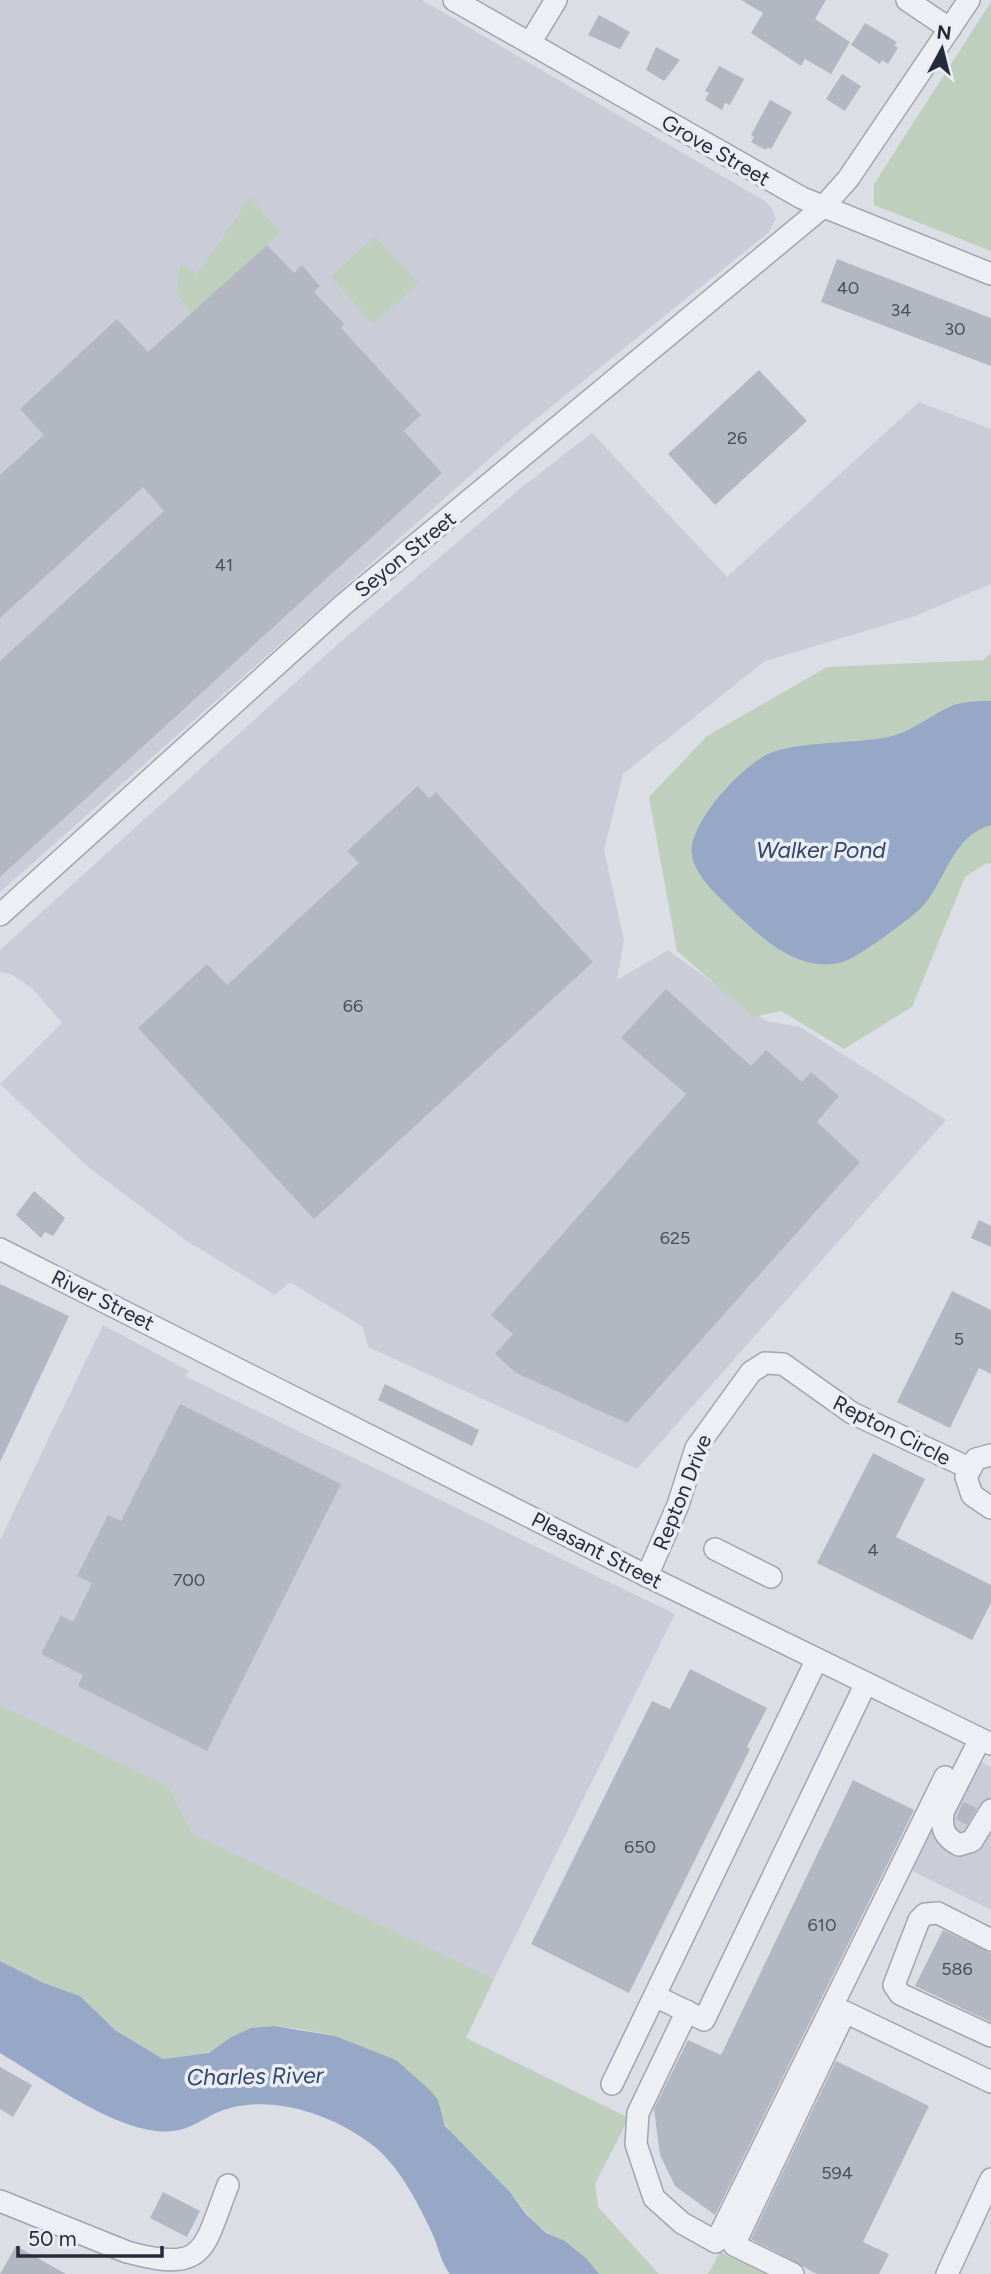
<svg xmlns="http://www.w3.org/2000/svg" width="991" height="2274" viewBox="0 0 991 2274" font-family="Figtree,sans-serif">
  <rect width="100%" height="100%" fill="#dcdee6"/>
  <g fill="#cacdd7">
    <path d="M0 0H422L765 201 771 207 776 219 769 232 516 435 0 892Z"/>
    <path d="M919 402 991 429V584L915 616 765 661 623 774 604 850 624 940 617 980 668 950 766 1021 800 1027 946 1120 637 1469 368 1347 363 1327 290 1282 275 1295 244 1276 187 1241 87 1166 0 1084 62 1023 32 988 11 974 0 972V950L338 644 522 487 592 433 727 577Z"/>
    <path d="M103 1325 189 1371 185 1376 675 1614 494 1979 193 1834 169 1786 0 1705V1540Z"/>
    <path d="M967 1755 991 1767V1910L910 1870Z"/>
  </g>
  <g fill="#bfcfbd">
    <path d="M991 2V251L874 205V184Z"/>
    <path d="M250 198 281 232 191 314 176 291 181 263 197 274Z"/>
    <path d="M375 236 419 283 373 324 331 277Z"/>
    <path d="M991 653V864L987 863 965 877 912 1007 844 1049 781 1011 753 1017 677 951 649 797 707 736 827 667 983 660Z"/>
    <path d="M0 1705 169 1786 193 1834 494 1979 466 2038 629 2118 595 2184 598 2207 659 2274H599C589 2261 578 2249 564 2241 558 2237 550 2236 545 2231 530 2220 521 2204 509 2191 483 2162 443 2141 438 2100L335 2036 299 2029 274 2026 251 2028 231 2037 209 2053 163 2059 115 2030 80 1996 44 1983 0 1961Z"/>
    <path d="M720 2252 767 2274H708Z"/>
  </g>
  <g fill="#97a8c6">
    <path d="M991 701V825C951 836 946 882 921 908 910 919 857 958 843 962 796 975 755 932 725 903 712 890 696 875 692 856 686 825 741 767 768 754 797 741 854 744 888 737 913 732 931 714 954 705 966 701 979 701 991 701Z"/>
    <path d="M0 1961 44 1983 80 1996 115 2030 163 2059 209 2053 231 2037 251 2028 274 2026 335 2036 396 2060 431 2091 438 2100 445 2126 510 2192 526 2214 546 2233 565 2241 586 2258 599 2274H450C441 2263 439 2249 433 2235 419 2205 401 2169 375 2147 338 2117 278 2095 230 2108 201 2116 191 2135 156 2131 108 2126 42 2078 0 2053Z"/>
  </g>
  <g fill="#b3b7c2">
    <path d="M741 0H826L815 19 850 42 831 74 805 59 801 66 751 33 763 13Z"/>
    <path d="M599 15 630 32 620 49 588 35Z"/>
    <path d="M865 23 897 42 894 45 898 48 888 64 882 60 880 64 851 45Z"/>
    <path d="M656 47 680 60 664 81 646 70Z"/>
    <path d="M719 66 744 79 730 105 725 103 722 110 705 100 709 93 705 91Z"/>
    <path d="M842 74 861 86 845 111 826 99Z"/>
    <path d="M770 100 792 112 771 149 768 147 766 150 751 142 754 137 751 135Z"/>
    <path d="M267 245 294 273 302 265 320 286 314 292 344 324 341 328 421 415 404 431 442 473 0 877V661L164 511 143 487 0 618V475L44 435 20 409 117 319 148 352Z"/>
    <path d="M837 259 991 318V366L821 302Z"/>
    <path d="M759 370 807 421 715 505 668 454Z"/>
    <path d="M418 786 429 798 436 792 593 962 314 1219 138 1028 207 964 227 985 359 863 347 851Z"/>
    <path d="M666 989 751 1066 766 1050 802 1082 811 1072 839 1096 817 1122 860 1162 627 1423 516 1373 495 1354 513 1334 491 1315 686 1094 621 1038Z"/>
    <path d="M34 1191 65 1218 53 1236 45 1232 41 1238 16 1215Z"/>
    <path d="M979 1220 991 1226V1247L971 1238Z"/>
    <path d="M0 1284 69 1316 0 1462Z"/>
    <path d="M952 1291 991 1310V1374L979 1368 950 1428 897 1402Z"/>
    <path d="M385 1384 479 1430 472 1446 378 1400Z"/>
    <path d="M180 1404 341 1484 207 1751 78 1686 83 1675 41 1654 61 1615 73 1622 92 1583 77 1576 108 1515 121 1521Z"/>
    <path d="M873 1453 925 1479 896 1537 991 1585V1603L972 1640 817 1563Z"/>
    <path d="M690 1669 767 1708 747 1747 750 1749 629 1993 531 1944 652 1701 670 1709Z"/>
    <path d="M853 1780 914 1810 715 2215 675 2186 660 2155 654 2109 688 2040 721 2055Z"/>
    <path d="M963 1802 977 1808 967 1825 956 1819Z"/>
    <path d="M943 1930 991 1953V2022L915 1986Z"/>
    <path d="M836 2061 929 2106 863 2242 889 2254 879 2274H817L751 2239Z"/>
    <path d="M0 2067 32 2085 13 2117 0 2109Z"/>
    <path d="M163 2192 200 2211 187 2237 150 2218Z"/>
    <path d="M16 2246 66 2274H0Z"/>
  </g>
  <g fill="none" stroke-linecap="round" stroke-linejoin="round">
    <defs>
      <g id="minor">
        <path d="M454 0 802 198 991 274"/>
        <path d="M907 0 950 29"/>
        <path d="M530 43 556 0"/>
        <path d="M0 915 343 605 823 207 848 179 969 0"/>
        <path d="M0 1249 647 1576 991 1744"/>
        <path d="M991 1455 976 1459 966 1477 972 1495 991 1508"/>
        <path d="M715 1549 771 1577"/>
        <path d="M647 1576 678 1505 696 1448 751 1372 765 1363 783 1364 852 1413 969 1468"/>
        <path d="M980 1739 943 1812C941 1829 944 1837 959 1845L972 1841 991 1810"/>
        <path d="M991 1940 938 1913 925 1914 919 1920 894 1985 900 1994 991 2036"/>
        <path d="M655 1996 704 2020 866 1683"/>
        <path d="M687 2011 638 2113 636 2144 654 2198 682 2223 716 2242 945 1777"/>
        <path d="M612 2084 817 1659"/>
        <path d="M0 2201 127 2252C207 2274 203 2249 228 2185"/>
        <path d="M793 2274 734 2245 845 2012 991 2082"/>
        <path d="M947 2274 991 2179"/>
      </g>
    </defs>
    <use href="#minor" stroke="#a2a5af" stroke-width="24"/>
    <use href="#minor" stroke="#eeeff4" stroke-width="21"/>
  </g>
  <g text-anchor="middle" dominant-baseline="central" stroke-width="7" stroke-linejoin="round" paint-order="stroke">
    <g font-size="18" fill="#494e5d">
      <text x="848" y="288">40</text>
      <text x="901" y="310">34</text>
      <text x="955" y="329">30</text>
      <text x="737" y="438">26</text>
      <text x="224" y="565">41</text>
      <text x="353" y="1006">66</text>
      <text x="675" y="1238">625</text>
      <text x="959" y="1339">5</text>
      <text x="873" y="1550">4</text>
      <text x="189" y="1580">700</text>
      <text x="640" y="1847">650</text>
      <text x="822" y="1925">610</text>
      <text x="957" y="1969">586</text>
      <text x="837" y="2173">594</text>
    </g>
    <g font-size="21" fill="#262b3b" stroke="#ebedf4">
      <text transform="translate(716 150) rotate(30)">Grove Street</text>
      <text transform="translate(405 554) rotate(-39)">Seyon Street</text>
      <text transform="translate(103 1300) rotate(26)">River Street</text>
      <text transform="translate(892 1430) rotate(27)">Repton Circle</text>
      <text transform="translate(682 1492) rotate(-68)">Repton Drive</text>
      <text transform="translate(597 1550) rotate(27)">Pleasant Street</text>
    </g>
    <g font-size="23" font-style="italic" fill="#31456e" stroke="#ebedf4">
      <text x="821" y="850">Walker Pond</text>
      <text transform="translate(255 2076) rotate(-1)">Charles River</text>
    </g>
  </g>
  <g transform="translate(942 49) rotate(7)" stroke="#ebedf4" stroke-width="5" paint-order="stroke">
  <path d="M0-5L12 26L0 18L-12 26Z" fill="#262b3b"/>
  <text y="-10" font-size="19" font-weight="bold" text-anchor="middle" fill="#262b3b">N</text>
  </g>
  <path d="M18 2246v10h144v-10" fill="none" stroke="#262b3b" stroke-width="3.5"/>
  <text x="28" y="2246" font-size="21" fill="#262b3b" stroke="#ebedf4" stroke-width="5" paint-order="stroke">50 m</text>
</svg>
